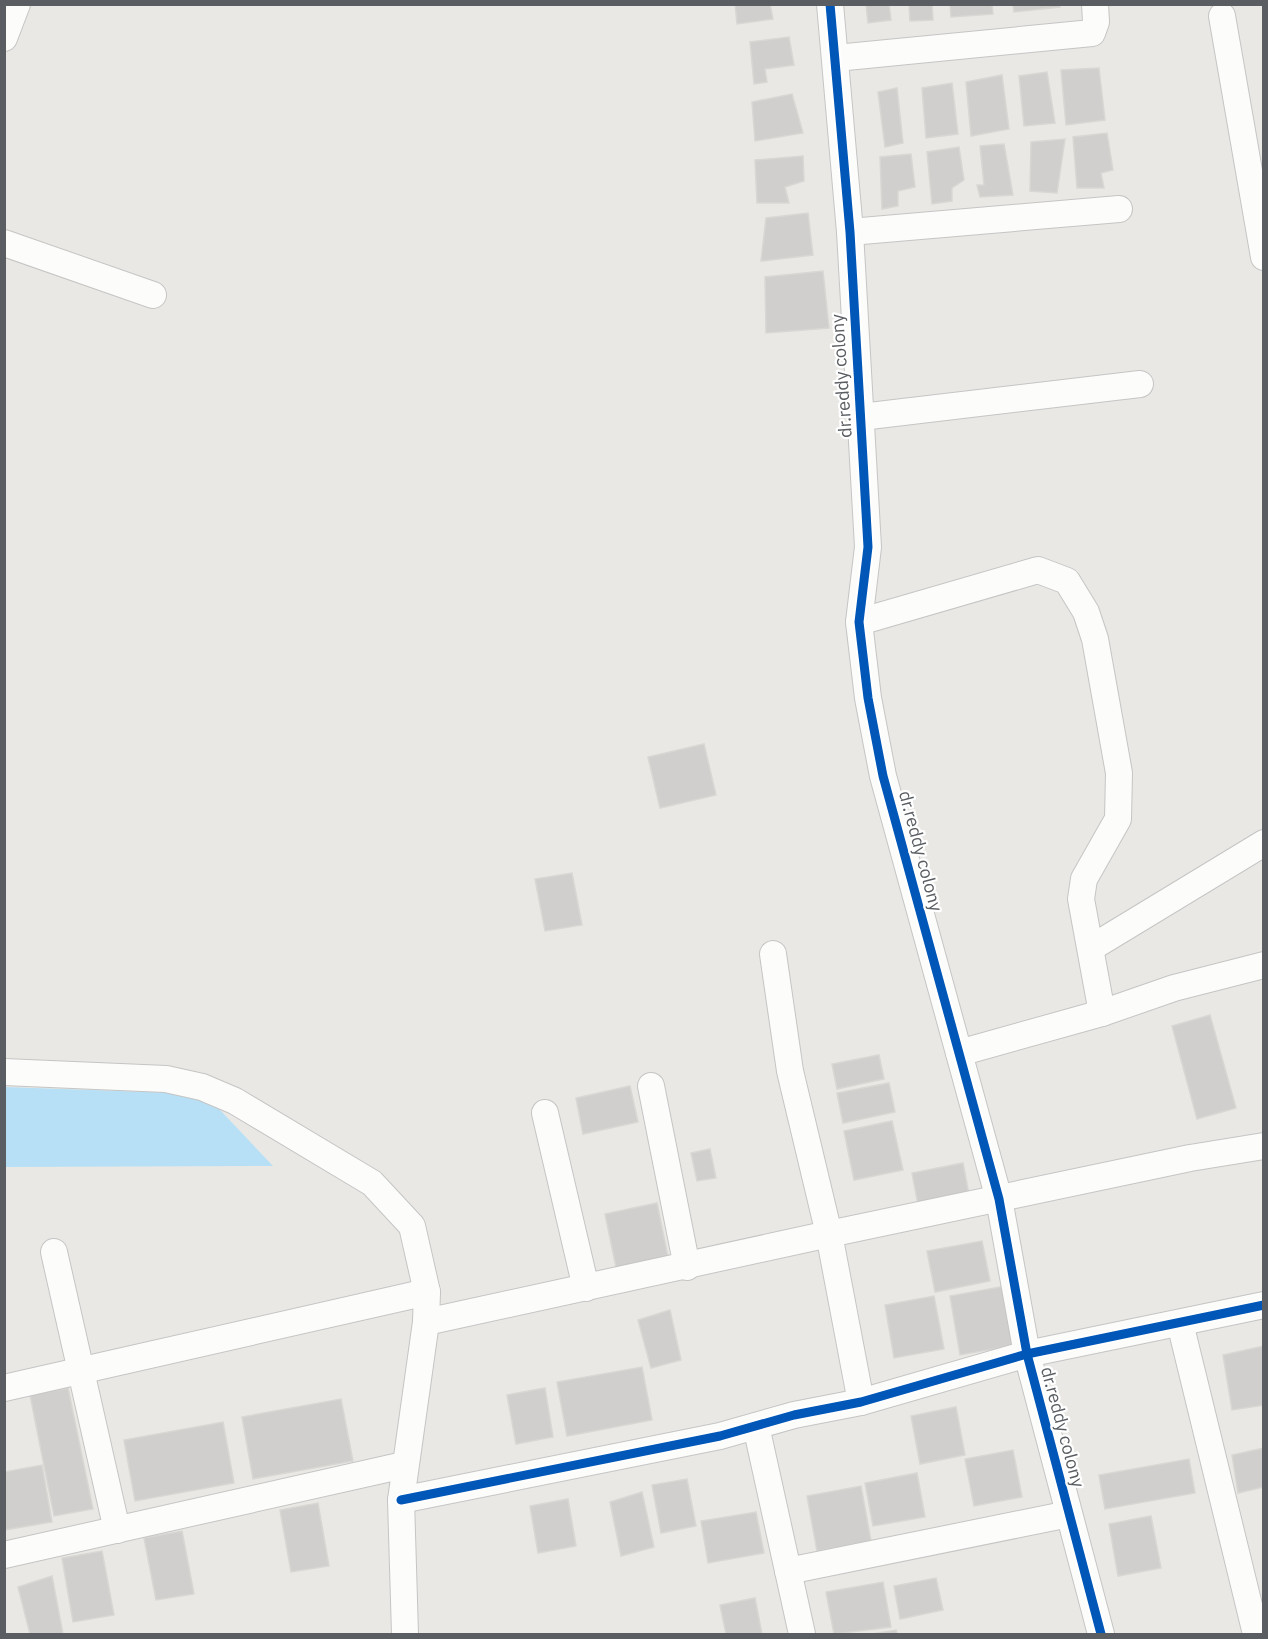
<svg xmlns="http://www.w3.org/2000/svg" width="1268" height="1639" viewBox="0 0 1268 1639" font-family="'IBM Plex Sans',sans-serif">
  <rect width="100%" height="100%" fill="#e9e8e4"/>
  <path fill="#b7e0f6" d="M5 1087 205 1094 273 1166 5 1167Z"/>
  <g fill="#d0cfcd" stroke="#d8d7d4" stroke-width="1.5">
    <path d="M735 4H770L773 19 737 24Z"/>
    <path d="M866 4H889L891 20 868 23Z"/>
    <path d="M909 4H932L933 20 910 21Z"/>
    <path d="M950 4H992L993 14 951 17Z"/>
    <path d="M1013 4H1060V7L1014 12Z"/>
    <path d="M789 37 794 65 765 69 767 82 754 84 750 42Z"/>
    <path d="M1099 68 1105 120 1066 125 1061 70Z"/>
    <path d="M1047 72 1055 123 1024 126 1019 76Z"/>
    <path d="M1002 75 1009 129 971 136 966 82Z"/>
    <path d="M952 83 958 134 926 138 922 88Z"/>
    <path d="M897 88 903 143 885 147 878 92Z"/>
    <path d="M792 94 803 133 755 141 752 102Z"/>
    <path d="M1107 133 1113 170 1101 173 1104 188H1077L1073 137Z"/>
    <path d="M1065 139 1057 193 1030 191 1031 142Z"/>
    <path d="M1004 144 1013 195 980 197 977 185H984L980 146Z"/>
    <path d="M959 147 964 180 952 188V201L932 204 927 152Z"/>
    <path d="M911 154 915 187 898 191V206L882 209 880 157Z"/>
    <path d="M803 156 804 181 785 187 789 203H757L755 160Z"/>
    <path d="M808 213 813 255 761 261 766 218Z"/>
    <path d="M823 271 829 328 766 333 765 277Z"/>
    <path d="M704 744 716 795 660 808 648 757Z"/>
    <path d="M572 873 582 925 545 931 535 879Z"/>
    <path d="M1210 1015 1236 1108 1197 1119 1172 1026Z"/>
    <path d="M879 1055 884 1079 837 1089 832 1064Z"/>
    <path d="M889 1083 895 1112 843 1123 837 1093Z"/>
    <path d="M630 1086 638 1122 583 1134 576 1098Z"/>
    <path d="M892 1121 903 1170 854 1180 844 1131Z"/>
    <path d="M710 1149 716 1178 697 1181 691 1153Z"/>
    <path d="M963 1163 970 1200 919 1210 912 1173Z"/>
    <path d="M657 1203 668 1257 616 1267 605 1214Z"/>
    <path d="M982 1241 990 1281 935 1292 927 1251Z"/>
    <path d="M1005 1286 1016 1345 960 1355 950 1296Z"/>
    <path d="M934 1296 944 1349 894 1358 885 1305Z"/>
    <path d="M670 1310 681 1360 651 1368 638 1320Z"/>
    <path d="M1264 1346V1405L1232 1410 1223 1355Z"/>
    <path d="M642 1367 652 1420 567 1436 557 1382Z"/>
    <path d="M68 1388 93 1509 54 1516 30 1395Z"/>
    <path d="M545 1388 553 1437 516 1444 507 1395Z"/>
    <path d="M341 1399 353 1461 253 1479 242 1417Z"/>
    <path d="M956 1407 965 1455 920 1464 911 1416Z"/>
    <path d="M223 1422 234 1483 135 1501 124 1440Z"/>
    <path d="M1264 1448V1487L1238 1493 1232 1455Z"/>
    <path d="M1013 1450 1022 1497 974 1506 965 1459Z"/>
    <path d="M1189 1459 1195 1493 1105 1509 1099 1475Z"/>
    <path d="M42 1465 52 1522 4 1530V1472Z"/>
    <path d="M917 1473 925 1517 873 1526 865 1483Z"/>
    <path d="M687 1479 696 1526 661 1533 652 1485Z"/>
    <path d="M861 1486 871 1541 817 1551 807 1496Z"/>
    <path d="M642 1492 654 1547 621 1556 610 1502Z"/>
    <path d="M568 1499 576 1546 538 1553 530 1506Z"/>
    <path d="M318 1503 329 1566 291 1572 280 1510Z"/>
    <path d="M756 1512 764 1553 708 1563 701 1521Z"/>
    <path d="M1151 1516 1161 1568 1118 1576 1109 1524Z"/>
    <path d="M182 1531 194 1594 156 1600 144 1538Z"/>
    <path d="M102 1551 114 1615 73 1622 62 1558Z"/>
    <path d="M52 1576 63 1634H30L18 1587Z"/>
    <path d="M936 1578 943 1610 900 1619 894 1586Z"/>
    <path d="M883 1582 891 1627 834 1634 826 1592Z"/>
    <path d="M755 1598 762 1634H726L720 1605Z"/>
    <path d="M896 1630 897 1634H873Z"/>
  </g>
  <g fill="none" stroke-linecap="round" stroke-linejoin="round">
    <defs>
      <g id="street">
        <path d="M830 4 850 232 868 547 859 622 868 698 883 776 999 1199 1027 1354 1101 1634"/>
        <path d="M1222 16 1264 257"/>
        <path d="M4 38 17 4"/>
        <path d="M836 58 1092 33 1096 22 1095 4"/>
        <path d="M850 232 1119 209"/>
        <path d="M4 243 153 295"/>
        <path d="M861 417 1140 384"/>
        <path d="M859 622 1038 570 1067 581 1086 612 1095 639 1119 773 1118 819 1084 879 1081 899 1102 1013 959 1053"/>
        <path d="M1091 948 1264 843"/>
        <path d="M773 954 790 1071 829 1234 861 1402"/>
        <path d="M1102 1013 1174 988 1264 965"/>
        <path d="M4 1072 166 1079 202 1087 235 1101 372 1183 412 1226 427 1292 426 1322 401 1500 405 1634"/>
        <path d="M651 1086 687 1267"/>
        <path d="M545 1113 586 1288"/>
        <path d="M54 1252 117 1530"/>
        <path d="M426 1322 829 1234 1190 1158 1264 1146"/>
        <path d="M1180 1323 1256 1634"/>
        <path d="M4 1388 427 1292"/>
        <path d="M756 1426 802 1634"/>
        <path d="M401 1500 720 1436 794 1415 861 1402 1027 1354 1264 1305"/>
        <path d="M4 1555 404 1465"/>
        <path d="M788 1571 1069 1514"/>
      </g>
    </defs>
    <use href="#street" stroke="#c5c5c5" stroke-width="28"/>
    <use href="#street" stroke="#fcfcfb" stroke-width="26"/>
    <defs>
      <g id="cycleway">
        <path d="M830 4 850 232 868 547 859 622 868 698 883 776 999 1199 1027 1354 1101 1634"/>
        <path d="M401 1500 720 1436 794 1415 861 1402 1027 1354 1264 1305"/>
      </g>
    </defs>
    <use href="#cycleway" stroke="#fff" stroke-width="13"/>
    <use href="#cycleway" stroke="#0057b8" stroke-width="9"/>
  </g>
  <g text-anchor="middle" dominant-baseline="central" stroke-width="4.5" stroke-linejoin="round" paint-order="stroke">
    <g font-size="18" fill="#5a5e62" stroke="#fff">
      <text transform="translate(841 376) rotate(-94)">dr.reddy colony</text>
      <text transform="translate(921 851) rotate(75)">dr.reddy colony</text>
      <text transform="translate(1063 1427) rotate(75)">dr.reddy colony</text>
    </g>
  </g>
  <rect width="1268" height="1639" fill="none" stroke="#5a5e62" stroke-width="12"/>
</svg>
